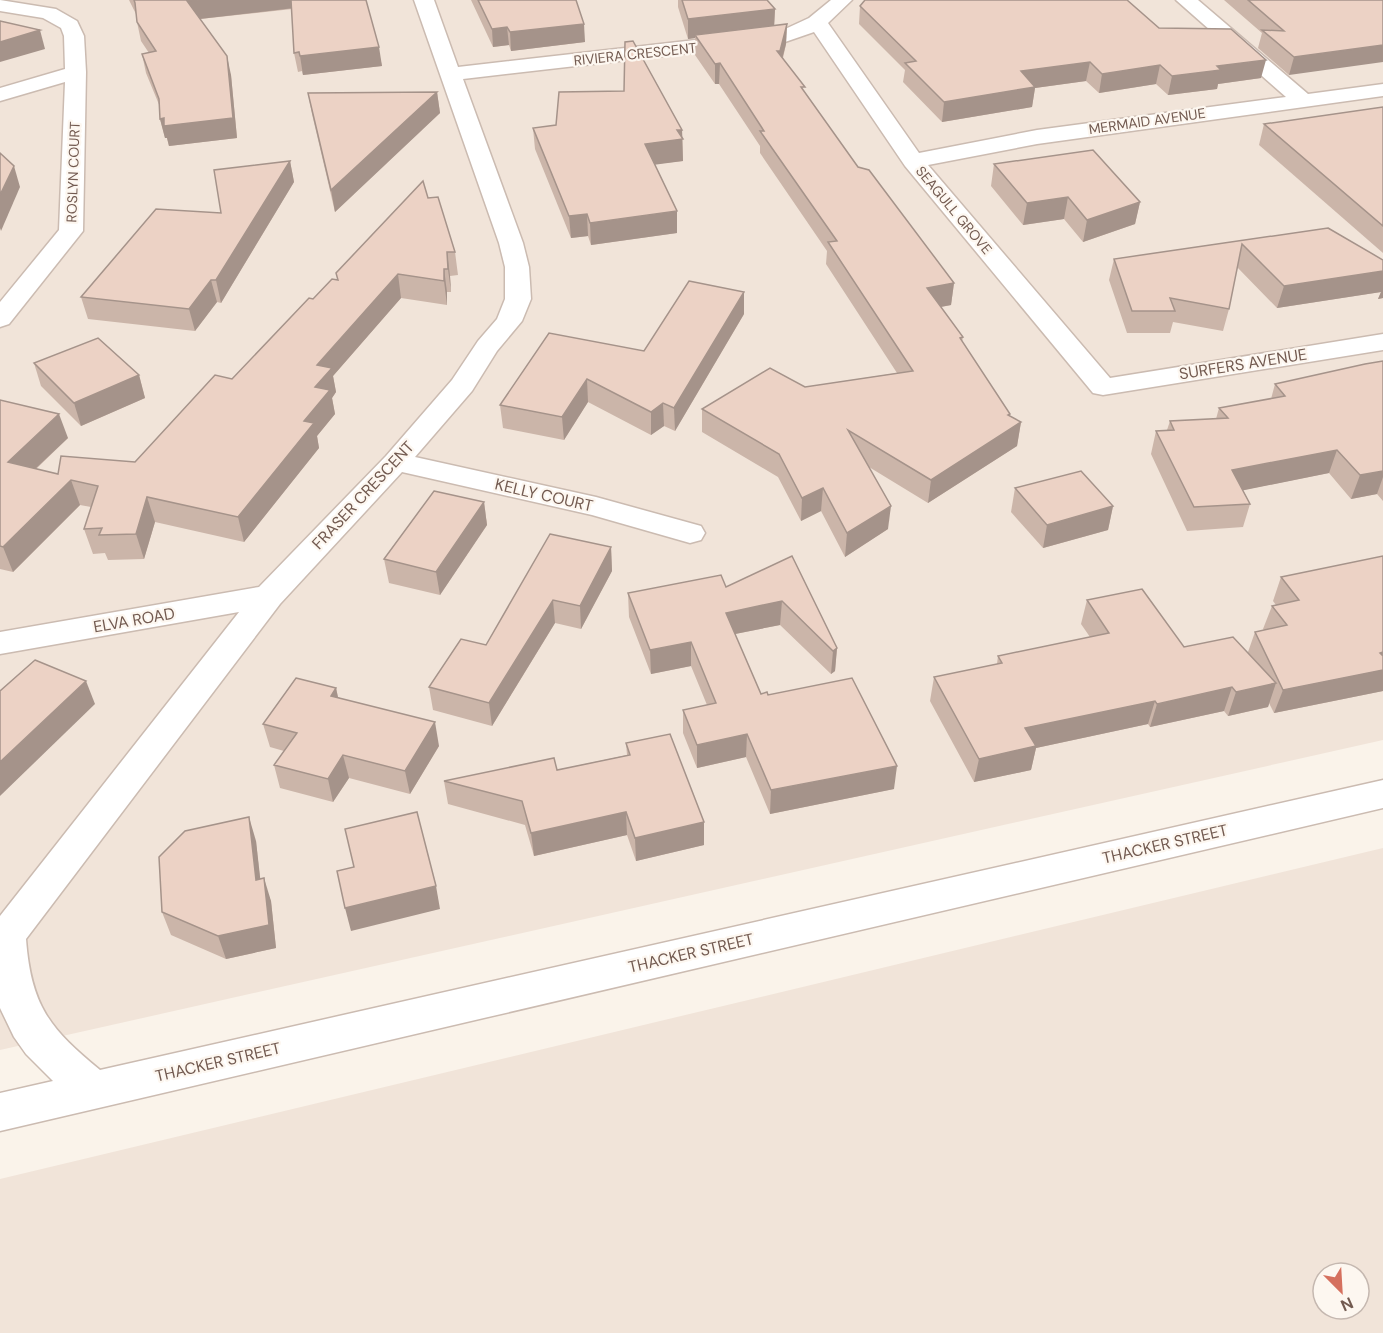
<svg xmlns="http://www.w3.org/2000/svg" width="1383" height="1333" viewBox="0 0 1383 1333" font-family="'DM Sans',sans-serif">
  <rect width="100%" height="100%" fill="#faf3ea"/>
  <g fill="#f1e4d9" fill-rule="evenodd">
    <path d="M0 0H1383V740L0 1050Z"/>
    <path d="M1383 848V1333H0V1179ZM1323 1273H1359V1309H1323Z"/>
  </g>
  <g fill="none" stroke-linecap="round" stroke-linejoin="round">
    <defs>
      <g id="minor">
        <path d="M0 0 56 9 77 21 84 36 86 72 83 231 9 324 0 327V302L59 230 65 82 0 101V88L65 69 64 36 61 28 43 18 0 11Z"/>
        <path d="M414 0H434L458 67 783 30 809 18 831 0H852L828 23 919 153 1037 130 1286 97 1176 0H1198L1308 94 1383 84V96L1037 144 928 165 1110 378 1383 334V350L1103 395 1093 393 905 166 814 32 785 42 463 79 523 243 529 267 531 299 522 321 497 351 472 391 415 457 596 497 701 526 705 533 701 540 690 543 592 515 402 472 280 604 26 939C31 1006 50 1029 100 1070L1383 780V808L0 1131V1093L53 1081 26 1054 14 1037 0 1008V916L239 612 0 654V632L259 587 386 456 452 380 478 341 497 319 505 299V267L499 243Z"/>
      </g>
    </defs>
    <use href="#minor" stroke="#cbbbb1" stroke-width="3"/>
    <use href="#minor" fill="#fff" fill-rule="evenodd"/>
  </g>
  <g fill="#cbb5a9">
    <path d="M129 0H366L382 66 303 75 302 71 298 72 294 53 292 9 200 19 231 75 237 138 169 146 167 138H165L160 119V107L146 73 142 54 149 53 141 41 137 22 136 14Z"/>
    <path d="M471 0H576L585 42 511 51 509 45 493 47Z"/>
    <path d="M678 0H767L775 9 774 26 787 24 786 44 783 58 805 93 858 167 954 283 951 305 941 307 963 337 962 342 1010 416 1021 422 1017 446 928 503 869 467 888 529 845 557 821 511 801 521 778 477 702 432V409L805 387 897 373 826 264 827 251 760 153V146L719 84H715L695 55V38L688 39 678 7Z"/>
    <path d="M1224 0H1383L1289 75 1258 48 1262 33Z"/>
    <path d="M860 6 1159 28 1261 78 1218 84 1217 89 1168 95 1156 84 1099 93 1086 81 1035 88 1032 107 942 122 903 82 905 70 859 24Z"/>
    <path d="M437 92 440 113 335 212 312 114 308 93Z"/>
    <path d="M1383 107V253L1259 145 1264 124Z"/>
    <path d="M533 128 682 130 683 161 655 164 677 233 591 245 588 236 571 238 535 149Z"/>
    <path d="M290 161 294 182 221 303 217 302 195 331 88 319 81 297 221 213Z"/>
    <path d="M994 164 1140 202 1135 224 1083 242 1064 219 1023 225 991 186Z"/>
    <path d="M428 198 455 252 458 275 450 276 451 292H447V305L401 298 333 376 336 392 332 398 335 414 317 436 319 448 244 542 155 522 144 559 108 560 105 553 93 554 84 529 91 507 80 505 13 572 0 569V400L68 438 36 469 58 474 135 462 232 379 313 299 338 280Z"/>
    <path d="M1328 228 1383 260V298L1378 299 1381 292 1277 308 1237 267 1229 309 1223 331 1173 322 1170 333H1127L1109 280 1114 259Z"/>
    <path d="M744 314 675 431 664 426 651 435 588 402 564 440 503 428 500 405Z"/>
    <path d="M1383 361V501L1377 494 1351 499 1329 473 1243 490 1250 504 1243 527 1187 531 1151 454 1156 431 1167 430 1170 421 1216 419 1219 408 1271 399 1275 384Z"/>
    <path d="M34 363 139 375 145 398 81 426 41 386Z"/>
    <path d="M1015 488 1113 506 1108 530 1043 548 1011 512Z"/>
    <path d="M484 502 487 525 440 595 389 583 384 559Z"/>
    <path d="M611 547 612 571 581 629 555 623 492 726 433 710 429 687 486 645Z"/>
    <path d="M792 556 837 648 835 671 831 674 780 625 735 634 761 694 768 695 894 789 770 814 746 757 697 768 683 733V710L707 705 691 666 651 674 629 617 628 593 726 587Z"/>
    <path d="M1281 577 1383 691 1274 713 1269 703 1268 707 1228 716 1224 711 1150 727 1148 724 1036 748 1031 770 974 782 930 701 934 677 997 664 998 656 1090 637 1081 624 1087 600 1184 647 1248 652 1255 632 1264 630 1263 629 1272 606 1276 605 1273 601Z"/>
    <path d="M336 688 338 697 439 746 410 794 349 778 333 802 280 788 274 765 284 751 270 747 263 724Z"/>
    <path d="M626 743 704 822V845L636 861 627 835 534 856 525 825 448 804 444 781 557 770 627 755Z"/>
    <path d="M256 841 260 879 271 901 276 948 226 959 171 935 162 912Z"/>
  </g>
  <g fill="#a5938a">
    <path d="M199 0H293L294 8 191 20 187 1Z"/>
    <path d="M775 9 774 29 695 35V38L688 39V19Z"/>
    <path d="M584 24 585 42 511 51 510 32Z"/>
    <path d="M787 24 786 44 779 71 777 51Z"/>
    <path d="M507 27 509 45 493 47 492 29Z"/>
    <path d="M40 30 45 49 0 62V42Z"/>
    <path d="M1383 45V62L1289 75 1294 57Z"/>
    <path d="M379 47 382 66 303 75 300 56Z"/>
    <path d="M227 56 231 75 237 138 169 146 167 138H165L160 119Z"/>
    <path d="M1266 60 1261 78 1218 84 1217 89 1168 95 1172 76 1217 66Z"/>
    <path d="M1090 62 1086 81 1035 88 1032 107 942 122 944 102 1021 71Z"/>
    <path d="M720 63 719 84H715V64Z"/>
    <path d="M1160 65 1156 84 1099 93 1102 74Z"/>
    <path d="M437 92 440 113 335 212 331 190Z"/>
    <path d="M677 130H682L683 161 645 166V144Z"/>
    <path d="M290 161 294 182 221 303 216 280Z"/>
    <path d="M14 166 20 187 1 231 0 228V195Z"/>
    <path d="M1068 197 1064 219 1023 225 1027 203Z"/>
    <path d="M1140 202 1135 224 1083 242 1087 220Z"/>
    <path d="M677 211V233L591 245 590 223Z"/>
    <path d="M587 214 588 236 571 238 569 216Z"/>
    <path d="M447 252 450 276 451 292 448 269Z"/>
    <path d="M444 269 447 292V305L444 281Z"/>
    <path d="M1383 271V298L1378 299 1381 292 1277 308 1284 286Z"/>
    <path d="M398 274 401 298 333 376 336 392 332 398 335 414 317 436 319 448 244 542 238 517 315 387 317 365Z"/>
    <path d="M211 280 217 302 195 331 189 309Z"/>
    <path d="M954 283 951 305 924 310 927 288Z"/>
    <path d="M744 292V314L675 431 674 408Z"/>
    <path d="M139 375 145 398 81 426 74 403Z"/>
    <path d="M587 379 588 402 564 440 562 417Z"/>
    <path d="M663 403 664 426 651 435V412Z"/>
    <path d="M59 414 68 438 17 486 8 462Z"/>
    <path d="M1010 414 1007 431 1021 422 1017 446 928 503 931 480Z"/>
    <path d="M1337 450 1329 473 1225 494 1232 470Z"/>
    <path d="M1383 471V477L1377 494 1351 499 1360 475Z"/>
    <path d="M71 480 80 505 13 572 3 547Z"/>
    <path d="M823 488 821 511 801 521 802 498Z"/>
    <path d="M147 497 155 522 144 559 136 534Z"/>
    <path d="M484 502 487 525 440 595 436 572Z"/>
    <path d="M891 506 888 529 845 557 847 533Z"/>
    <path d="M1113 506 1108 530 1043 548 1047 525Z"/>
    <path d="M611 547 612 571 581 629 580 606Z"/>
    <path d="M553 600 555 623 492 726 489 703Z"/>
    <path d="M782 601 780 625 725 636 726 613Z"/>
    <path d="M691 642V666L651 674 650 650Z"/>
    <path d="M837 648 835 671 831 674 833 651Z"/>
    <path d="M1383 652V691L1274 713 1283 690Z"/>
    <path d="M86 681 95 704 0 796V762Z"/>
    <path d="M1276 683 1268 707 1228 716 1236 692Z"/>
    <path d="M1232 687 1224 711 1150 727 1157 704Z"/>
    <path d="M336 688 341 712 331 696Z"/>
    <path d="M1155 701 1148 724 1036 748 1031 770 974 782 979 759 1025 728Z"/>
    <path d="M435 722 439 746 410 794 405 771Z"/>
    <path d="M747 734 746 757 697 768V745Z"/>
    <path d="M343 755 349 778 333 802 328 779Z"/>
    <path d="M897 766 894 789 770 814 771 790Z"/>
    <path d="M626 812 627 835 534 856 531 833Z"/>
    <path d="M249 817 256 841 263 903 256 880Z"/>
    <path d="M704 822V845L636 861 635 838Z"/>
    <path d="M264 878 271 901 276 948 226 959 218 936Z"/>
    <path d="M436 886 440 909 351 931 345 908Z"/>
  </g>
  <g fill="#ecd2c5" stroke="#a5938a" stroke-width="1.5">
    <path d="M134 0H199L187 1 227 56 233 118 164 126V118L160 119 159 99 142 54 156 51 137 22 135 3Z"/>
    <path d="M291 0H366L379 47 300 56 299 52 294 53Z"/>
    <path d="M478 0H576L584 24 510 32 507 27 492 29Z"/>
    <path d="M682 0H767L775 9 688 19Z"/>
    <path d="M865 0H1127L1159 28 1231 29 1266 60 1217 66 1221 70 1172 76 1160 65 1102 74 1090 62 1021 71 1035 87 944 102 905 63 916 61 860 6Z"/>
    <path d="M1248 0H1383V45L1294 57 1262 30 1284 31Z"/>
    <path d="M0 21 40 30 0 42Z"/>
    <path d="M787 24 780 51H777L805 87H801L858 167 869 170 954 283 927 288 963 337 960 338 1010 414 1008 415 1021 422 931 480 848 430 891 506 847 533 823 488 802 498 779 454 702 409 770 368 805 387 913 371 828 242 837 241 760 131H764L720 63 715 64 695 35Z"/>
    <path d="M633 41 682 130H677L683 139 645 144 677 211 590 223 587 214 569 216 533 128 556 125 559 92 624 91 625 42Z"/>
    <path d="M437 92 331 190 308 93Z"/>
    <path d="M1383 107V226L1264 124Z"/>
    <path d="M1093 150 1140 202 1087 220 1068 197 1027 203 994 164Z"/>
    <path d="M0 153 14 166 0 195Z"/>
    <path d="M290 161 216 280H211L189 309 81 297 156 209 221 213 214 170Z"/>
    <path d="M423 181 428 198 438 197 455 252H447L448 269H444V281L398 274 317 365 332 368 315 387 330 390 304 421 314 423 238 517 147 497 136 534 99 535 102 528 84 529 98 486 71 480 3 547 0 546V400L59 414 8 462 58 474 61 456 135 462 215 375 232 379 309 298 313 299 332 279 338 280 336 273Z"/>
    <path d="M1328 228 1383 260V271L1284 286 1242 244 1229 309 1170 298 1175 311H1132L1114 259Z"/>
    <path d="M689 281 744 292 674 408 663 403 651 412 587 379 562 417 500 405 549 333 644 351Z"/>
    <path d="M98 338 139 375 74 403 34 363Z"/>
    <path d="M1383 361V471L1360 475 1337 450 1232 470 1250 504 1194 507 1156 431 1174 430 1170 421 1228 418 1219 408 1285 396 1275 384 1365 364Z"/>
    <path d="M1081 471 1113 506 1047 525 1015 488Z"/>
    <path d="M434 491 484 502 436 572 384 559Z"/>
    <path d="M550 534 611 547 580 606 553 600 489 703 429 687 461 639 486 645Z"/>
    <path d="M792 556 837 648 833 651 782 601 726 613 761 694 767 692 768 695 852 678 897 766 771 790 747 734 697 745 683 710 716 703 691 642 650 650 628 593 721 575 726 587Z"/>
    <path d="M1383 556V652L1380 653 1383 656V670L1283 690 1255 632 1287 625 1272 606 1299 600 1281 577Z"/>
    <path d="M1142 589 1184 647 1233 637 1276 683 1236 692 1232 687 1157 704 1155 701 1025 728 1036 746 979 759 934 677 1002 663 998 656 1109 633 1087 600Z"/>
    <path d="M35 660 86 681 0 762V691Z"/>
    <path d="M296 678 336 688 331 696 435 722 405 771 343 755 328 779 274 765 297 733 263 724Z"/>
    <path d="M670 734 704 822 635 838 626 812 531 833 522 801 444 781 554 758 557 770 630 755 626 743Z"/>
    <path d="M417 812 436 886 345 908 337 871 354 867 345 829Z"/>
    <path d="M249 817 256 880 264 878 269 925 218 936 162 912 159 857 185 831Z"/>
  </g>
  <g text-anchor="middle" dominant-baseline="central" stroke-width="4.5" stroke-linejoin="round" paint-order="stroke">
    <g font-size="14" fill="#725a50" stroke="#fdf7f0">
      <text transform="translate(635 54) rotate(-6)">RIVIERA CRESCENT</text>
      <text transform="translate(1147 121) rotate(-8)">MERMAID AVENUE</text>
      <text transform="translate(73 172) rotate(-88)">ROSLYN COURT</text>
      <text transform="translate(954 210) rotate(50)">SEAGULL GROVE</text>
    </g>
    <g font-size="16" fill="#725a50" stroke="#fdf7f0">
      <text transform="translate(1243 364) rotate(-9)">SURFERS AVENUE</text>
      <text transform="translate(363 495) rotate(-47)">FRASER CRESCENT</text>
      <text transform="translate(544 495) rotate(13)">KELLY COURT</text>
      <text transform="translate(134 620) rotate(-10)">ELVA ROAD</text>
      <text transform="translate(1165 844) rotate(-13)">THACKER STREET</text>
      <text transform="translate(691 953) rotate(-13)">THACKER STREET</text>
      <text transform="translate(218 1062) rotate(-13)">THACKER STREET</text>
    </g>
  </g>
  <g transform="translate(1341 1291) rotate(156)"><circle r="28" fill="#fdf7f0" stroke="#c5b8b0" stroke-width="1.5"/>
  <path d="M0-4.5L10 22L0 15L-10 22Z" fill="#d5705e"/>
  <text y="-9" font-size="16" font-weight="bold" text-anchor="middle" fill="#725a50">N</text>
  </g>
</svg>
